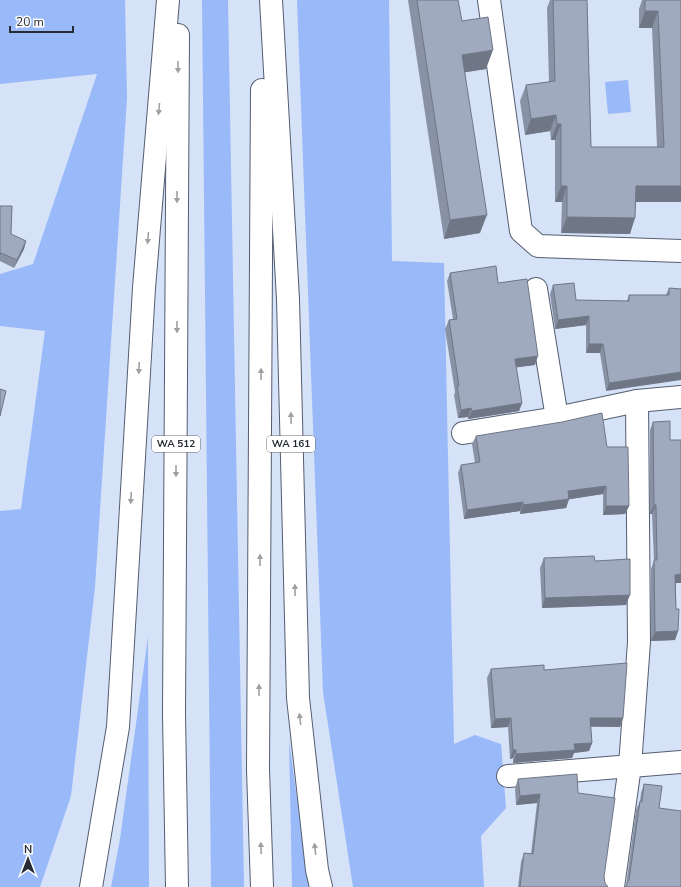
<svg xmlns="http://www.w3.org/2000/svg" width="681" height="887" viewBox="0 0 681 887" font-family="'Nunito Sans',sans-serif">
  <rect width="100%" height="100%" fill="#d6e2f8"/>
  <g fill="#99b9f9">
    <path d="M0 0H125L127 98 95 587 71 796 40 887H0V511L21 509 45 331 0 326V274L33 264 97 74 0 84Z"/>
    <path d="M202 0H228L244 887H211Z"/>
    <path d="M297 0H389L392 261 444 263 454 744 475 735 501 744 506 808 481 836 484 887H353L323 692Z"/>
    <path d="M628 80 631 112 608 114 605 82Z"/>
    <path d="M148 637 149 887H111L120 839Z"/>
    <path d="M289 740 309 887H292Z"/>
  </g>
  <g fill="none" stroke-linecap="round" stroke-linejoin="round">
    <defs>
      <g id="minor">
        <path d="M489 0 521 231 538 246 681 251"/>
        <path d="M536 289 557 418"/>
        <path d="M463 433 557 418 637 401 681 397"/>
        <path d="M508 776 681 762"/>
        <path d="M613 887 630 766 639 642 637 401"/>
      </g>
      <g id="highway">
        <path d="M271 0 288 299 298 698 317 870 321 887"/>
        <path d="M91 887 118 727 144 288 168 0"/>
        <path d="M177 887 174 714 178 35"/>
        <path d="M262 887 258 770 262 90"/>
      </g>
    </defs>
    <use href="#minor" stroke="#545d70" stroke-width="24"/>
    <use href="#highway" stroke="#545d70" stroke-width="24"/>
    <use href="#minor" stroke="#fff" stroke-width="22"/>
    <use href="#highway" stroke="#fff" stroke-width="22"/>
  </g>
  <g fill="#8992a4">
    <path d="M408 0H458L462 21 486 69 465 72 480 233 444 239Z"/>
    <path d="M550 0H587L591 147H657L652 28H639V9L642 0H681V202H636L630 234 561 233 562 202H555V140H551L550 131 525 135 520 101 526 85 549 82 547 8Z"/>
    <path d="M0 206 11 234 26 241 24 249 14 268 0 261Z"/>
    <path d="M450 273 498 283 535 365 516 367 522 403 519 411 468 419V417L458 418 454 395 455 392 445 329 449 320 453 319 447 281Z"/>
    <path d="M553 285 576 300 627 301 629 295H666L669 288 681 289 606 391 600 353H586V325L555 329 550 294Z"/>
    <path d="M653 422 670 440H681V583H676V609L678 631 675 640 651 641V569L654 561 652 514H650V430Z"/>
    <path d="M476 436 607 447 629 506 625 514 603 515V494L569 499 566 508 520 514V511L464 519 458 473 461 465 475 463 472 444Z"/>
    <path d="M544 558 595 561 626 605 542 608 540 568Z"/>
    <path d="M491 669 544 670 623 718 620 727H591L592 743 589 751 574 753 572 758 513 763V758L510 759 508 727 491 728 487 678Z"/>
    <path d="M518 779 578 793 604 877 605 883 608 887H518L521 862 524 853 531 854 537 803 516 805 515 788Z"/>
    <path d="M644 784 659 808 626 886 636 810 640 801 641 793Z"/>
  </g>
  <g fill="#6f7786">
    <path d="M645 11H658L652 28H639Z"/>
    <path d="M493 50 486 69 455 74 462 55Z"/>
    <path d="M556 115 550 131 525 135 531 119Z"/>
    <path d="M557 124H561L555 140H551Z"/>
    <path d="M561 186H567L562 202H555Z"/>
    <path d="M636 186H681V202H630Z"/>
    <path d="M487 215 480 233 444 239 450 220Z"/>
    <path d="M567 217 635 218 630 234 561 233Z"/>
    <path d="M26 241 24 249 14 268 17 260Z"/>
    <path d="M589 316 586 325 555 329 558 320Z"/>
    <path d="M589 344H603L600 353H586Z"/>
    <path d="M538 356 535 365 512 368 515 359Z"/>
    <path d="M681 372V380L606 391 609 383Z"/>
    <path d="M522 403 519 411 468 419 472 411Z"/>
    <path d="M471 408 468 417 458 418 461 410Z"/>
    <path d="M606 486 603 494 565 500 568 491Z"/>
    <path d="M569 499 566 508 520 514 523 505Z"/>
    <path d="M523 502 520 511 464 519 467 510Z"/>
    <path d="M654 505H656L652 514H650Z"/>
    <path d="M606 506H629L625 514 603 515Z"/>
    <path d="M681 574V583H672L675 575Z"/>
    <path d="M630 595 626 605 542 608 545 598Z"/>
    <path d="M678 631 675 640 651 641 655 632Z"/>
    <path d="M511 718 508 727 491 728 495 719Z"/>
    <path d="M590 718H623L620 727 587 726Z"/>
    <path d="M592 743 589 751 574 753 572 758 513 763 516 754 574 744Z"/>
    <path d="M513 750H516L513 758 510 759Z"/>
    <path d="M540 794 537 803 516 805 520 796Z"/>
  </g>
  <g fill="#9faabf" stroke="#6f7786">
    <path d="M417 0H458L462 21 488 17 493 50 462 55 487 215 450 220Z"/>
    <path d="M553 0H587L591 147H664L658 11H645V0H681V186H636L635 218 567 217V186H561V124H557L556 115 531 119 526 85 555 81Z"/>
    <path d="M0 206H12L11 234 26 241 17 260 1 253 0 255Z"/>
    <path d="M496 266 498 283 527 279 538 356 515 359 522 403 472 411 471 408 461 410 457 386H459L449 320 457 319 450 273Z"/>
    <path d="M574 283 576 300 629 301V295H669V288L681 289V372L609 383 603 344H589V316L558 320 553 285Z"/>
    <path d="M0 389 6 391 0 416Z"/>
    <path d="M602 413 607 447H628L629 506H606V486L568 491 569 499 523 505V502L467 510 461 465 480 462 476 436 562 422Z"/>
    <path d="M670 421V440H681V574L675 575 676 609H679L678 631 655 632 654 560H657L656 505H654L653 422Z"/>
    <path d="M594 556 595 561 630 559V595L545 598 544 558Z"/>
    <path d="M627 663 623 718H590L592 743 574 744 575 750 516 754V750H513L511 718 495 719 491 669 544 665V670Z"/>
    <path d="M577 774 578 793 615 798 604 877 605 883 608 887H520L524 853 533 854 540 794 520 796 518 779Z"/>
    <path d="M644 784 662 786 659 808 681 811V887H625L626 886 629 880 640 801 642 802Z"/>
  </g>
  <defs><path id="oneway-solid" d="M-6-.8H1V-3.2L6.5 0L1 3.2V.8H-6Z"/></defs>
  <g fill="#9ea0a3">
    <use href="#oneway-solid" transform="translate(178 67) rotate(90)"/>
    <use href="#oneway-solid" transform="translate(159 109) rotate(95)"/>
    <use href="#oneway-solid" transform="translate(177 197) rotate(90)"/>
    <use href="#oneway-solid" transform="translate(148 238) rotate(95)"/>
    <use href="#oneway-solid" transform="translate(177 327) rotate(90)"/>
    <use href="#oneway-solid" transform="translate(139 368) rotate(93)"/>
    <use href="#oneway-solid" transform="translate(261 374) rotate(-90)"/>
    <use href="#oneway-solid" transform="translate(291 418) rotate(-91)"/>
    <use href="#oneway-solid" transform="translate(176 471) rotate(90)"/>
    <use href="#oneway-solid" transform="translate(131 498) rotate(93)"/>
    <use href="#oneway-solid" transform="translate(260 560) rotate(-90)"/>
    <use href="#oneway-solid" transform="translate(295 590) rotate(-91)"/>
    <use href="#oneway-solid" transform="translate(259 690) rotate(-90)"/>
    <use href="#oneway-solid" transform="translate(300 719) rotate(-97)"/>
    <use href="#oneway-solid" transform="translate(261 848) rotate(-92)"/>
    <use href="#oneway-solid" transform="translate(315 849) rotate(-97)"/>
  </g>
  <g text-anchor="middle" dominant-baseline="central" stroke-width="3" stroke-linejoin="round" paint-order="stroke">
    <g fill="#fff" stroke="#686b70" stroke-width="1">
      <rect x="152" y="436" width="48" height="16" rx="3"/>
      <rect x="267" y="436" width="48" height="16" rx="3"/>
    </g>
    <g font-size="10" font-weight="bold" fill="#272b33">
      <text x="176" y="444">WA 512</text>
      <text x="291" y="444">WA 161</text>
    </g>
  </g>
  <g transform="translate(28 859)" stroke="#ffffff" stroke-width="3" paint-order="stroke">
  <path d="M0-3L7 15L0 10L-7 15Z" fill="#272b33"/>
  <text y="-6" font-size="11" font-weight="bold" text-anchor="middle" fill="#272b33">N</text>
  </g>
  <path d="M10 26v6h63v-6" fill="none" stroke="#272b33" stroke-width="2"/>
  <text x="16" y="26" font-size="12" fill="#272b33" stroke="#ffffff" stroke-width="3" paint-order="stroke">20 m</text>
</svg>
